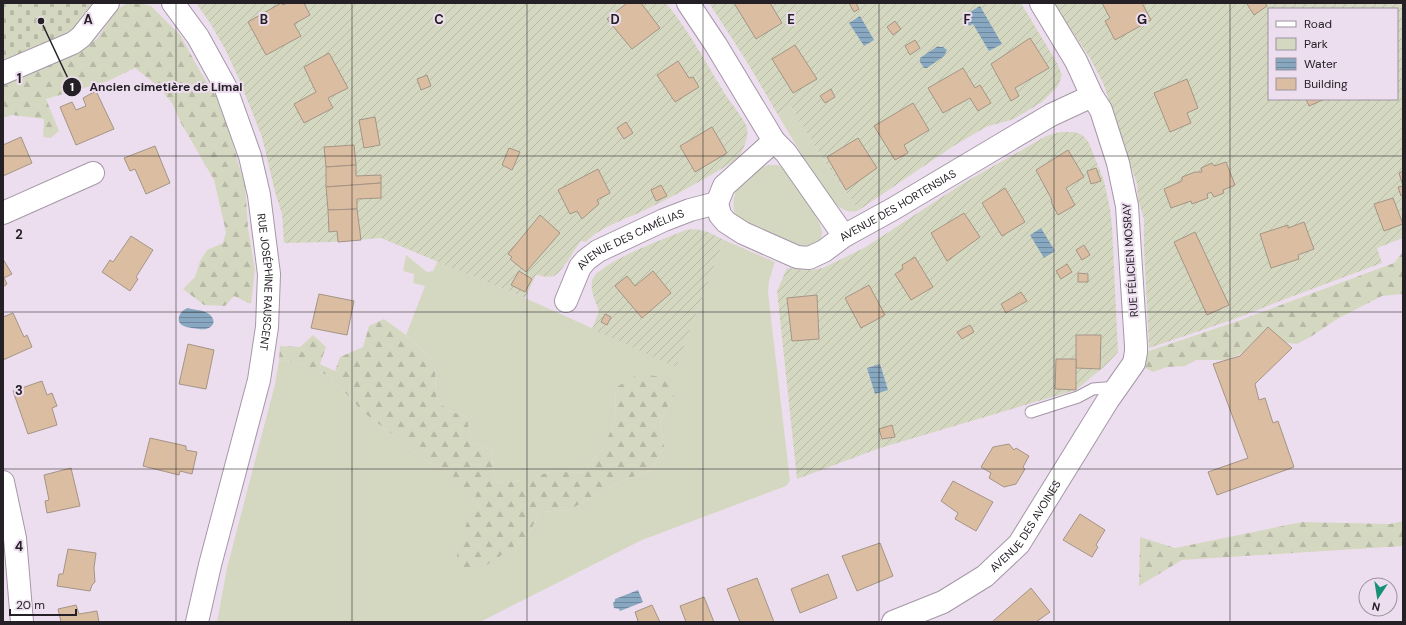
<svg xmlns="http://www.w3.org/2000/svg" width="1406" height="625" viewBox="0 0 1406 625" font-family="'DM Sans',sans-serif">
  <defs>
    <pattern id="forest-firs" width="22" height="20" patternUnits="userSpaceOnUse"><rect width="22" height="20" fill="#d5d8c1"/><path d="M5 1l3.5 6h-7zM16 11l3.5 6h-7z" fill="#b7b9a6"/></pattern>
    <pattern id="cemetery-stones" width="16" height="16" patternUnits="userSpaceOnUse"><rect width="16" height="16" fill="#d5d8c1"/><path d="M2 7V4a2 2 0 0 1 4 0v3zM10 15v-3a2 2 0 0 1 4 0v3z" fill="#b7b9a6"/></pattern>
    <pattern id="garden-furrows" width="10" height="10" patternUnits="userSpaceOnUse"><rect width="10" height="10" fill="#d5d8c1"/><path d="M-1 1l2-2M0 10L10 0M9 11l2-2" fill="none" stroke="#b7b9a6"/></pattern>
    <pattern id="water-rules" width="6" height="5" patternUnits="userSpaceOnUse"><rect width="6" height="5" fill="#88a8c1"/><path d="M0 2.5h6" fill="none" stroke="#6f889d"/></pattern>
  </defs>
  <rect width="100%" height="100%" fill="#eddeef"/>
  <g fill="#d5d8c1">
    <path d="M791 107 829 169 859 210C844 217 831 199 823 190L778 115Z"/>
    <path d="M768 165H778L786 169C793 179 822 221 822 232 822 241 815 247 808 251L740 222C738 220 736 217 735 214 731 205 735 188 741 181 746 174 761 168 768 165Z"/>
    <path d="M724 240 775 262 769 281 768 292 790 481 786 486 642 540 480 622H217L227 568 275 384 279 360 295 363 330 376 362 411 429 463 452 470 458 486 478 492 457 552 471 575 528 537 539 512 569 510 624 480 652 470 664 447 660 420 674 396 615 388 616 418 603 449 582 473 553 471 523 480 498 483 494 474 491 450 471 442 467 417 446 410 436 396 435 362 406 335 425 286 413 283 414 274 403 271 406 255 427 272 433 271 438 261 525 298 676 366Z"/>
  </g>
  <g fill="url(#forest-firs)">
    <path d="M128 3H140L151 6 180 35 201 73 223 107 239 166 245 184 248 228 255 270 251 304 234 296 225 306 204 305 183 289 195 277 200 261 207 250 223 243 226 232 214 180 181 123 172 103 158 86 135 68 108 81 46 99 59 131 51 138 43 137 44 119 12 115 3 118V82L76 51 97 39 117 9Z"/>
    <path d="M1403 252V294L1382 296 1337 319 1312 336 1297 344 1271 341 1226 360H1196L1185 366 1167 367 1153 372 1142 366 1140 354 1238 321 1394 263Z"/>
    <path d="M384 319 406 335 435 362 436 396 446 410 467 417 471 442 491 450 494 474 498 483 523 480 553 471 582 473 603 449 616 418 615 388 640 373 670 379 674 396 660 420 664 447 652 470 624 480 569 510 539 512 528 537 471 576 458 570 457 552 477 492 457 486 451 470 429 463 362 411 330 376 295 363 279 360 280 346 300 347 313 335 326 347 320 364 335 371 340 357 363 347 369 326Z"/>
    <path d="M1403 521V546L1182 560 1139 586 1140 537 1175 548 1302 522 1390 524Z"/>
  </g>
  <path fill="url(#cemetery-stones)" d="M3 3H92L65 40 3 66Z"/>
  <g fill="url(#garden-furrows)" fill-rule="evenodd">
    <path d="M196 3H666C690 32 707 65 727 97 731 103 746 122 747 128 749 136 744 149 739 156 733 163 724 167 716 172 694 185 670 198 647 209 627 219 601 226 586 242L581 241C575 249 562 272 554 276 549 278 542 276 536 275L525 298 381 238 331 242 284 243 282 214 275 192 262 137 239 79 225 49 210 23Z"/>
    <path d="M709 3H1021L1057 63 1062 75 1058 86 1042 102 1014 119 986 127 952 147 859 210 829 169 791 107 778 115 747 62Z"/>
    <path d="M1053 3H1403V238L1377 248 1382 263 1280 301 1232 320 1149 348 1144 248V219L1138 200 1137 184 1104 85 1090 58ZM1269 9H1397V99H1269Z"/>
    <path d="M1060 132C1074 132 1081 130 1089 143L1104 181 1110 209 1112 226 1118 352 1106 365 1076 390 880 448 797 479 777 291 787 268 810 270 823 268 864 248 962 184 1046 136Z"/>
    <path d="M695 229 708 232 724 240 676 367 592 329 599 311C596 302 590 292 592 281 595 264 668 237 686 230Z"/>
  </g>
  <g fill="url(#water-rules)">
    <path d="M980 6 1002 44 989 51 973 24 969 26 963 16Z"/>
    <path d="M860 16 874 40 864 46 849 23Z"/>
    <path d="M938 46 940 47H943L947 50 944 56 927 68H924L920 62V58Z"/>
    <path d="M1041 228 1055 251 1044 258 1030 235Z"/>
    <path d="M188 308C194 310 204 310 209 314 219 322 211 331 199 329 195 328 188 328 184 326 174 322 180 310 188 308Z"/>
    <path d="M880 364 888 390 875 394 867 368Z"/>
    <path d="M638 590 643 602 620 611 619 609 614 608 613 603 615 601V599Z"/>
  </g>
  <g fill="#dbbea2" stroke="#a49486">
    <path d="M281 3 283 5 287 3H304L310 15 294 24 301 36 266 55 248 22Z"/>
    <path d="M627 3H641L660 28 632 49 607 19Z"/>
    <path d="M734 3H770L782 23 756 39Z"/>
    <path d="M849 3H856L859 9 854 12Z"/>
    <path d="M1102 3H1142L1151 20 1115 40 1105 21 1110 18Z"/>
    <path d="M1248 3H1265L1267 6 1254 15 1247 4Z"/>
    <path d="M895 21 901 29 893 35 887 27Z"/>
    <path d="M1030 38 1049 68 1015 88 1019 96 1011 101 991 64Z"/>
    <path d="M915 40 920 48 910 55 905 46Z"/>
    <path d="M795 45 817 79 793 93 772 59Z"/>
    <path d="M329 53 348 88 328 98 333 108 304 123 294 104 316 92 304 67Z"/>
    <path d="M678 61 689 78 693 77 699 87 675 102 657 75Z"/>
    <path d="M963 68 975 88 980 85 991 103 978 111 970 98 943 113 928 88Z"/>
    <path d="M427 75 431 86 421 90 417 79Z"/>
    <path d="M1187 79 1198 108 1187 113 1191 123 1170 132 1154 93Z"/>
    <path d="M831 89 835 97 825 103 820 96Z"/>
    <path d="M96 91 114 129 76 145 60 107 72 102 76 110 86 106 83 98Z"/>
    <path d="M1306 99H1325L1309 106Z"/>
    <path d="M913 103 929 130 904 145 908 153 895 160 874 126Z"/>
    <path d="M375 117 380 145 364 148 359 120Z"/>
    <path d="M626 122 633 133 624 139 617 128Z"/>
    <path d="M712 127 727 153 695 172 680 146Z"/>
    <path d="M21 137 32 163 3 176V145Z"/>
    <path d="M858 138 877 168 846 190 827 157Z"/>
    <path d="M354 145 356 165 326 167 324 147Z"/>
    <path d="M155 146 170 183 146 194 135 169 130 171 124 158Z"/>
    <path d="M509 148 520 152 512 170 502 165Z"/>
    <path d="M1068 150 1084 177 1066 188 1075 205 1058 215 1051 202 1052 201 1051 198 1036 170Z"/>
    <path d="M1226 162 1235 185 1223 190 1224 193 1214 197 1211 192 1207 194 1208 198 1192 204 1191 201 1171 208 1164 189 1182 181V177L1195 172H1202L1201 168 1212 163 1214 166Z"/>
    <path d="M356 165V176L381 175V183L326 187V167Z"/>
    <path d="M1096 168 1101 181 1091 184 1087 171Z"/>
    <path d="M598 169 610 193 597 200 599 204 582 219 577 211 570 214 558 190Z"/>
    <path d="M1403 171V195L1401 196 1398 187 1403 186 1399 173Z"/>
    <path d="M381 183V198L357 199V209L328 210 326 187Z"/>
    <path d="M661 185 667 196 656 201 651 190Z"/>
    <path d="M1005 188 1025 222 1002 236 982 203Z"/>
    <path d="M1393 198 1403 224 1384 231 1374 204Z"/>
    <path d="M357 209 361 240 338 242 337 231 329 232 328 210Z"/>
    <path d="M964 213 980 237 947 261 931 233Z"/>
    <path d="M540 215 560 233 526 272 510 259 512 257 508 254Z"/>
    <path d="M1304 222 1314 249 1298 255 1299 259 1271 268 1260 234 1288 225V228Z"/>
    <path d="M1195 232 1229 305 1207 315 1174 242Z"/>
    <path d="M131 236 153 250 136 277 138 279 130 291 102 272 110 260 113 262Z"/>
    <path d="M1084 245 1090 255 1082 260 1076 250Z"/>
    <path d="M915 257 933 287 911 300 895 274 903 269 902 265Z"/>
    <path d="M3 259 12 274 4 278 7 284 3 287Z"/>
    <path d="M1067 264 1072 272 1061 279 1056 271Z"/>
    <path d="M519 271 532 279 525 292 511 285Z"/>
    <path d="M653 271 671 293 642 318 615 286 627 276 635 286Z"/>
    <path d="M1078 273 1088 274V282H1078Z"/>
    <path d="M869 285 885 315 861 328 845 298Z"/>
    <path d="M1021 292 1027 301 1006 313 1001 304Z"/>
    <path d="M319 294 354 301 347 335 311 328Z"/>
    <path d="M817 295 819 339 792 341 787 298Z"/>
    <path d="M13 313 24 337 27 335 32 347 3 360V317Z"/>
    <path d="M605 314 611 317 607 325 601 322Z"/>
    <path d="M970 325 974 332 962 339 957 332Z"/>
    <path d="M1268 327 1292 348 1255 384 1259 400 1265 398 1273 423 1278 421 1294 467 1217 495 1208 472 1248 458 1213 364 1240 356Z"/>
    <path d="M1076 335H1101L1100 369 1076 368Z"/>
    <path d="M188 344 214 350 206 389 179 384Z"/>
    <path d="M1056 359H1076V390L1055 389Z"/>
    <path d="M42 381 47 395 52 393 57 406 52 408 57 425 28 434 13 391Z"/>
    <path d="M892 425 895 437 882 439 879 429Z"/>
    <path d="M150 438 186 446V450L197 452 192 474 180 471 179 475 143 466Z"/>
    <path d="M1009 444 1014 450 1016 448 1029 456 1023 467 1025 469 1016 484 1004 487 989 478 991 473 981 467 993 447Z"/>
    <path d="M71 468 80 506 47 513 45 501 49 500 44 475Z"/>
    <path d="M953 481 993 502 976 531 955 519 958 513 941 501Z"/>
    <path d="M1080 514 1105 530 1096 545 1098 547 1092 557 1063 540Z"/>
    <path d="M880 543 893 576 857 591 842 556Z"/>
    <path d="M68 549 96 553 94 568 95 582 92 585 90 591 57 586 59 574H63Z"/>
    <path d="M828 574 837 598 800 613 791 589Z"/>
    <path d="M757 578 774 622H740L727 589Z"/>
    <path d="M1031 588 1050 612 1036 622H992Z"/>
    <path d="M704 597 714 622H686L680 606Z"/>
    <path d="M76 605 79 614 97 611 99 622H61L58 609Z"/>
    <path d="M652 605 660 622H636L638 621 635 612Z"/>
  </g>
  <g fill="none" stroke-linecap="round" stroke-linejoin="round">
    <defs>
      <path id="service" d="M1031 412 1078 397 1093 389 1117 387"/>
      <g id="minor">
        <path d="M688 3 716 45 774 141 786 153 844 236"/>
        <path d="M3 73 73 43 81 37 108 3"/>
        <path id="s1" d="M774 141 724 186 717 203 720 215 726 222 743 233 797 257 809 258 824 251 844 236 893 209 1051 115 1092 96"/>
        <path d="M3 213 93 173"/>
        <path id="s2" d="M566 301 580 267 586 260 598 251 664 220 690 210 717 203"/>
        <path d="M3 482 15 538 22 622"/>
        <path id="s3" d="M893 622 943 602 985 576 1019 544 1108 400 1134 363 1136 352V346L1127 206 1118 163 1101 110 1092 96 1076 61 1041 3"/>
      </g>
      <g id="tertiary">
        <path id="s4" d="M173 3 198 37 225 86 250 156 259 195 269 274 267 327 259 380 210 565 197 622"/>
      </g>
    </defs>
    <use href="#service" stroke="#a597a7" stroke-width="13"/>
    <use href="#minor" stroke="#a597a7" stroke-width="24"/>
    <use href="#tertiary" stroke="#a597a7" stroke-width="24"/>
    <use href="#service" stroke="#fff" stroke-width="11"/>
    <use href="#minor" stroke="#fff" stroke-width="22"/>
    <use href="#tertiary" stroke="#fff" stroke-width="22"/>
  </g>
  <path fill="none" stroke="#252026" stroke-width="1" stroke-opacity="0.55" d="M176 3V622M352 3V622M527 3V622M703 3V622M879 3V622M1054 3V622M1230 3V622M3 156H1403M3 312H1403M3 469H1403"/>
  <g text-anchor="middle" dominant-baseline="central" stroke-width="4" stroke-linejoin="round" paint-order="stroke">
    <g font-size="11" fill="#252026" stroke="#eddeef">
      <text stroke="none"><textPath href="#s1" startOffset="302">AVENUE DES HORTENSIAS</textPath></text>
      <text stroke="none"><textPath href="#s2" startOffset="95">AVENUE DES CAMÉLIAS</textPath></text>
      <text transform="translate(1130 260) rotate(-94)">RUE FÉLICIEN MOSRAY</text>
      <text stroke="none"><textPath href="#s4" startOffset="300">RUE JOSÉPHINE RAUSCENT</textPath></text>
      <text stroke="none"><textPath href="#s3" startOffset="168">AVENUE DES AVOINES</textPath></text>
    </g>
  </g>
  <g font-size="13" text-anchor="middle" font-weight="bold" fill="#252026" stroke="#eddeef" stroke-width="4" stroke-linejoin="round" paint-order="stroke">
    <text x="88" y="24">A</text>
    <text x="264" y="24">B</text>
    <text x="439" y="24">C</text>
    <text x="615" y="24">D</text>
    <text x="791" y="24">E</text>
    <text x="967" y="24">F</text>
    <text x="1142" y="24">G</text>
    <text x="19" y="83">1</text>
    <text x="19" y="239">2</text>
    <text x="19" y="395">3</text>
    <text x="19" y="551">4</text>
  </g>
  <path fill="none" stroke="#252026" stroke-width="1.5" d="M41 21L72 87"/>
  <g fill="#252026" stroke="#eddeef" stroke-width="1.5">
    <circle cx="41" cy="21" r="4"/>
    <circle cx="72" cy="87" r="10"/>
  </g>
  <g font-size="12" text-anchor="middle" font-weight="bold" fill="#fff">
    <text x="72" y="91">1</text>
  </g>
  <g font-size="12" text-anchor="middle" font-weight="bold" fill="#252026" stroke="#eddeef" stroke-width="4" stroke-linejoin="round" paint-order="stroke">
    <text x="166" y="91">Ancien cimetière de Limal</text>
  </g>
  <rect width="1406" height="625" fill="none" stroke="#252026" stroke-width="8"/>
  <rect x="1268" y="8" width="130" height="92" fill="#eddeef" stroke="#9d929f"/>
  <rect x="1276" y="21" width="20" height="6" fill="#ffffff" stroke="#9d929f"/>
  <text x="1304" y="28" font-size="12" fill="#252026">Road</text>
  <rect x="1276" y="38" width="20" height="12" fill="#d5d8c1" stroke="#9d929f"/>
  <text x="1304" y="48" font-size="12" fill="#252026">Park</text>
  <rect x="1276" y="58" width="20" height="12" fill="url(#water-rules)" stroke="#9d929f"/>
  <text x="1304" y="68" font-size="12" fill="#252026">Water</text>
  <rect x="1276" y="78" width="20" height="12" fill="#dbbea2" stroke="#9d929f"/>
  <text x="1304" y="88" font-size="12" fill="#252026">Building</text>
  <g transform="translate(1378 597) rotate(192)"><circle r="19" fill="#eddeef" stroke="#9d929f"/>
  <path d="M0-3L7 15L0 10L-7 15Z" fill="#169177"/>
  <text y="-6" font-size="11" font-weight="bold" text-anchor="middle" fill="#252026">N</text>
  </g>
  <path d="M10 609v6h66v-6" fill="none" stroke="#252026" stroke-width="2"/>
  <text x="16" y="609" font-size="12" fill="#252026" stroke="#eddeef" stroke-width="3" paint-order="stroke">20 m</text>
</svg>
